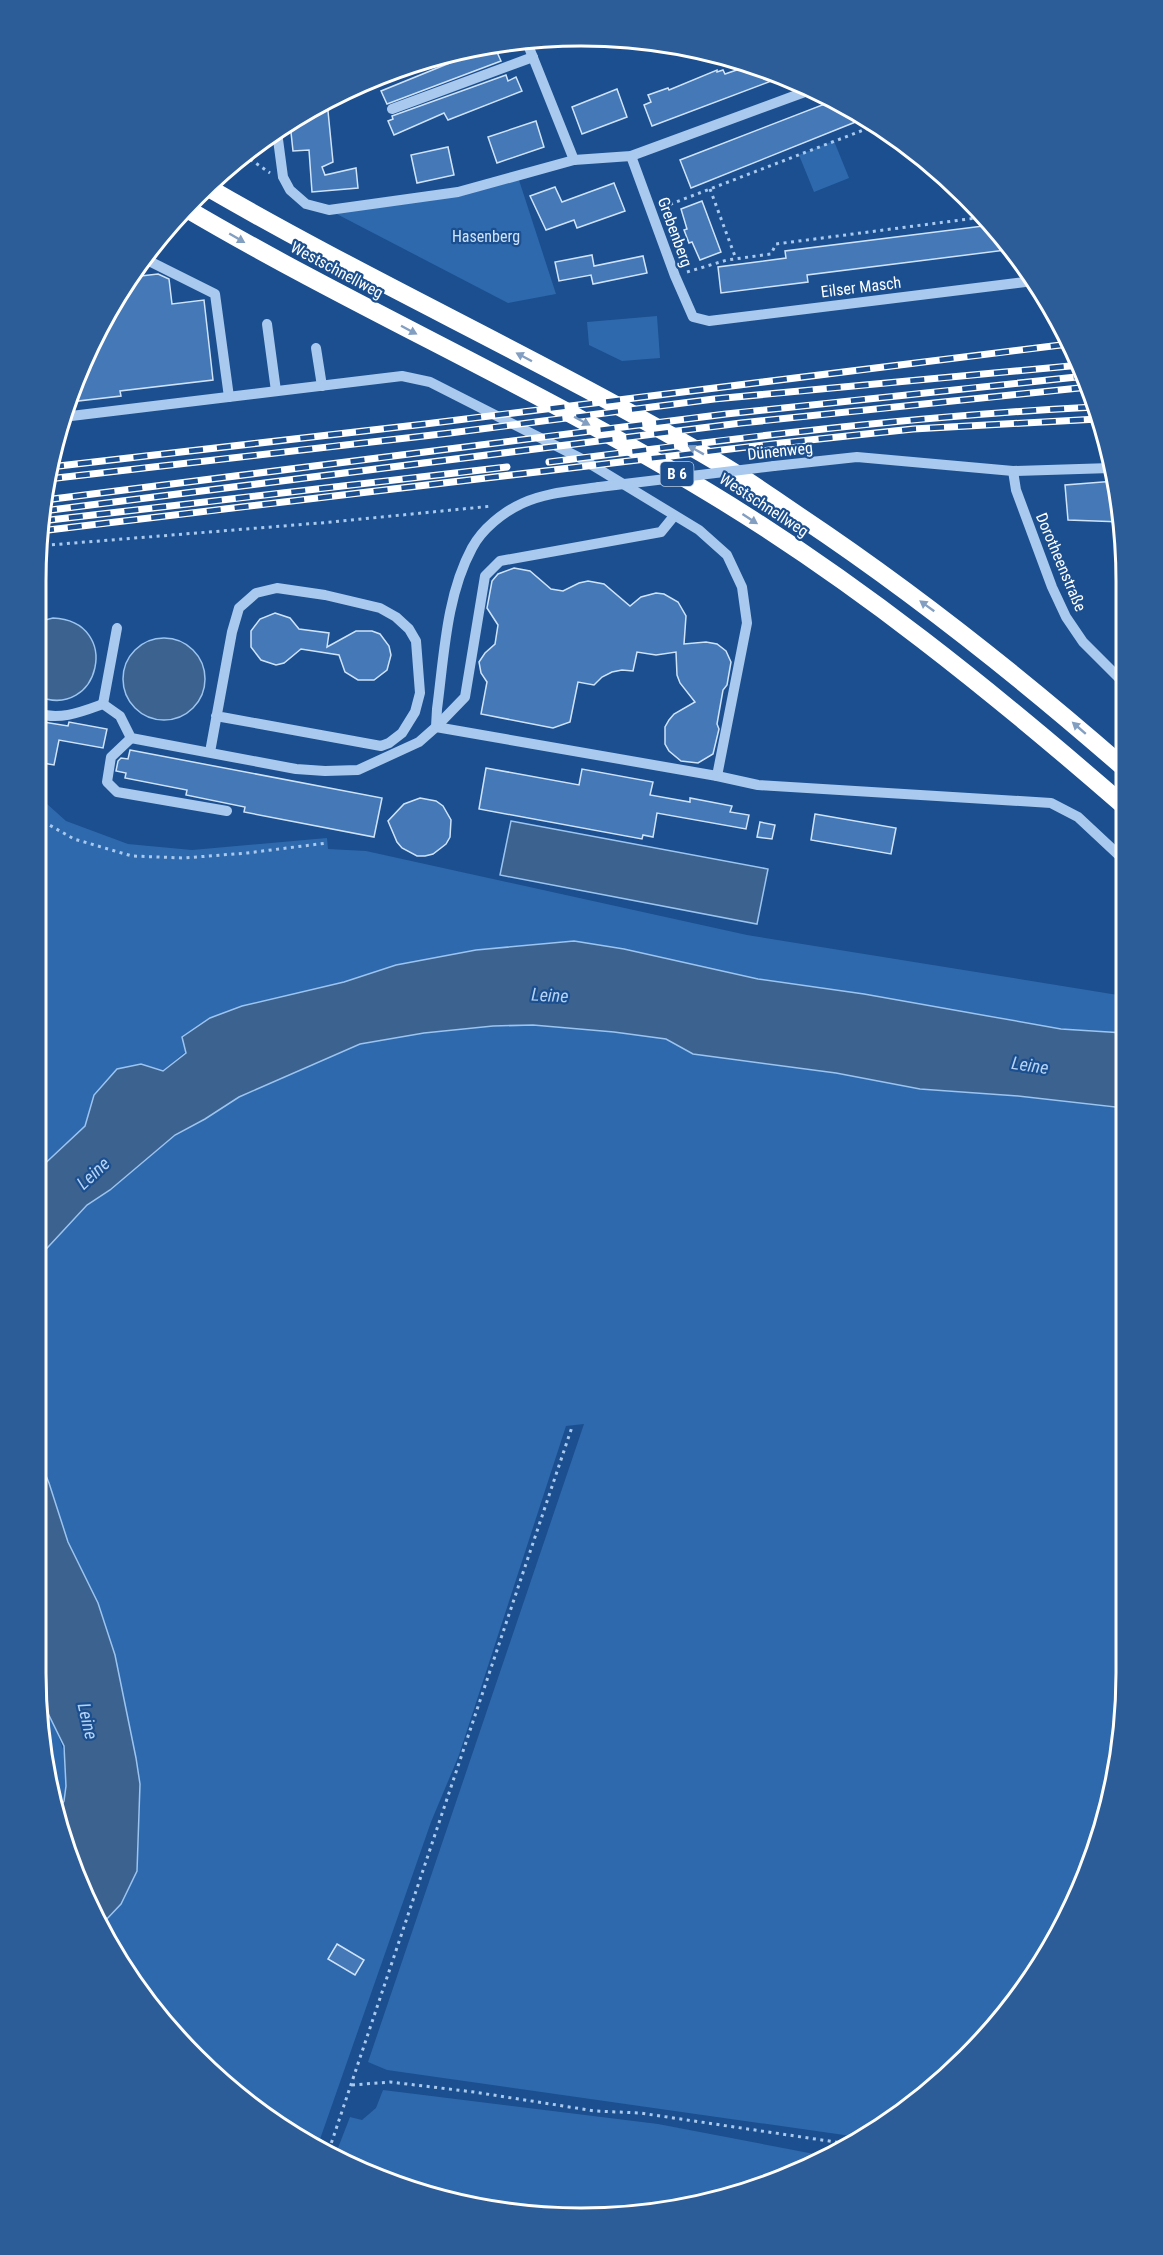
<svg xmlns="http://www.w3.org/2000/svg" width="1163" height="2255" viewBox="0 0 1163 2255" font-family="'Roboto Condensed',sans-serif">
  <rect width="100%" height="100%" fill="#1b4f8f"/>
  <g fill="#2e69ad">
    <path d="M834 141 849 178 814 192 799 155Z"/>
    <path d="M518 177 556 294 508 303 329 210Z"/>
    <path d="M657 316 660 358 622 361 589 345 587 322Z"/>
    <path d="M37 795 66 821 128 844 192 850 327 838 328 849 366 851 747 935 1124 996V1033L1061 1029 864 994 758 979 624 949 574 941 476 950 396 965 344 982 242 1006 162 1071 141 1065 94 1095 85 1126 37 1171Z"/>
    <path d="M533 1025 614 1032 666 1039 693 1054 836 1073 920 1089 1018 1096 1124 1108 1126 1709 1108 1815 1071 1915 967 2059 858 2137 387 2070 368 2062 584 1424 566 1426 459 1755 431 1822 318 2145 279 2127 149 2006 104 1922 121 1904 137 1871 140 1784 115 1655 98 1603 68 1542 49 1483 36 1451V1260L82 1209 110 1190 175 1135 205 1119 239 1097 360 1044 425 1033 493 1026Z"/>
    <path d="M40 1697C57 1731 80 1772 59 1810Z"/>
    <path d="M383 2090 658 2124 830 2157 822 2163 652 2214 545 2218 441 2200 336 2153 350 2117 362 2120 376 2108Z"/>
  </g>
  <g fill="#3c6290" stroke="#9cc4f0" stroke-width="1.5">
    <path d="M53 618C123 621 100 722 37 696V622Z"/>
    <circle cx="164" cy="679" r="41"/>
    <path d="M511 821 768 869 757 924 500 875Z"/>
    <path d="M574 941 624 949 758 979 864 994 1061 1029 1124 1033V1108L1018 1096 920 1089 836 1073 693 1054 666 1039 614 1032 533 1025 493 1026 424 1033 360 1044 239 1097 205 1119 175 1135 110 1190 87 1205 36 1260 37 1171 85 1126 94 1095 117 1069 141 1064 163 1071 186 1053 182 1037 210 1018 242 1006 344 982 396 965 476 950Z"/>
    <path d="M36 1451 49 1483 68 1542 98 1603 115 1655 136 1758 140 1784 137 1871 121 1904 104 1922 65 1849 59 1810 64 1801 66 1786 64 1746 40 1697 36 1674Z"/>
  </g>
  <g fill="#4478b7" stroke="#cfe3fa" stroke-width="1.5">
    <path d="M486 46 489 53 496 50 501 61 387 104 381 91 457 60 454 54Z"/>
    <path d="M751 65 782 77 652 126 644 105 651 102 648 95 668 88 669 90 717 70V72L723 70 725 74Z"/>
    <path d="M506 75 508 81 516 77 522 91 448 120 444 113 394 135 388 121 393 119 392 116Z"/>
    <path d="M617 89 627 117 582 134 572 107Z"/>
    <path d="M835 100 863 119 691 188 680 160Z"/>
    <path d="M327 101 333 162 322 167 325 175 356 168 358 188 312 192 309 150 293 151 290 123 309 109Z"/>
    <path d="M536 121 544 147 497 163 488 137Z"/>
    <path d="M448 147 454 175 417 183 411 155Z"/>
    <path d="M614 183 625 211 577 228 574 220 546 230 530 196 555 187 562 202Z"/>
    <path d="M702 201 721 252 700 260 692 242 689 243 684 230 687 229 681 209Z"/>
    <path d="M991 225 1014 249 807 275 808 282 721 293 718 267 786 258 785 251Z"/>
    <path d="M592 255 594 266 643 256 647 273 593 284 591 275 559 281 555 262Z"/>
    <path d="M158 274 169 279 172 304 204 300 213 380 120 391 121 396 69 402 92 340 132 277Z"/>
    <path d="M1115 481 1122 510V522L1068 520 1065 485Z"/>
    <path d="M514 568 530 571 551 589 563 591 579 583 588 581 604 584 630 606 641 597 656 593 664 594 678 602 686 616 684 644 706 642 717 644 726 651 731 662 727 685 723 690 717 724 719 729 713 754 698 763 681 761 669 751 665 744V727L669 720 674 714 695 702 680 683 677 675 676 652 656 655 637 652 633 671 622 670 612 672 602 677 594 685 578 682 570 722 553 728 481 714 487 682 481 673 479 662 485 653 495 644 498 625 487 608 492 581 498 574Z"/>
    <path d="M275 613 290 618 299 629 329 633 327 647 356 631H372L380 634 389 646 391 655 387 670 374 680H358L345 672 339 655 301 649 284 663 276 665 261 660 251 647V631L260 619Z"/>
    <path d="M37 721 68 726 69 722 107 729 103 748 59 740 54 765 37 762Z"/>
    <path d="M130 750 382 798 374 837 244 812 245 807 186 795 187 790 125 778 126 773 116 771 118 761 121 758 128 759Z"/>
    <path d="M486 768 579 785 582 769 653 782 650 795 690 802V798L732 806 730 812 749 815 746 829 657 813 653 837 643 835 642 839 479 809Z"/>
    <path d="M420 798 436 801 443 806 451 820 450 837 446 844 433 854 425 856H417L402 848 397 842 388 821 404 804Z"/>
    <path d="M815 814 896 828 891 854 811 840Z"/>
    <path d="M760 822 775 825 772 839 757 837Z"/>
    <path d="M337 1944 364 1960 355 1975 328 1959Z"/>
  </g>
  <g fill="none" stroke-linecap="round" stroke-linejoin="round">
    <g stroke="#a9c9ee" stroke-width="3" stroke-dasharray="3 4.5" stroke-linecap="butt">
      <path d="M497 44 499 51 514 48"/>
      <path d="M244 155 270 173"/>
      <path d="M710 189 736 259"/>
      <path d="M663 207 874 126"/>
      <path d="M687 272 727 260 771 254 776 244 984 217"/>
      <path d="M37 546 332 522 492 506"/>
      <path d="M37 818 74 839 132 856 184 858 247 853 327 843"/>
      <path d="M352 2085 390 2082 474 2092 595 2111 640 2113 849 2144"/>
      <path d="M329 2150 572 1427"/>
    </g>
    <g stroke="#a9c9ee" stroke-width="10">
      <path d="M526 40 574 160"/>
      <path d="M392 109 533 57"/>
      <path d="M277 132 283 177 290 190 306 204 329 210 458 192 574 160 631 156 813 89"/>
      <path d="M631 156 675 276 693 317 709 321 1033 281"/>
      <path d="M143 258 215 294 229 397"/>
      <path d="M267 324 276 391"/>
      <path d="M316 348 322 386"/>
      <path d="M63 417 402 376 430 382 582 459 699 530 727 555 742 587 747 623 717 776"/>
      <path d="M774 466 857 457 1013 471 1111 468"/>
      <path d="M1013 471 1016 490 1052 587 1066 617 1083 642 1123 682"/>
      <path d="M103 704 117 628"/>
      <path d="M37 713C59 721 81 712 103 704L120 716 131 738 296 769 325 771 358 770 419 742 436 727 437 709C444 657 446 596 472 548 482 529 503 512 523 503 547 492 574 491 599 487"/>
      <path d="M436 727 717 776 758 785 1051 803 1078 817 1123 859"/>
      <path d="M436 727 465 697 485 576 500 561 661 532 674 516"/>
      <path d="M131 738 111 757 107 782 117 792 227 811"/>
      <path d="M210 752 232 632 239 608 256 593 277 588 325 595 380 608 396 617 409 629 416 641 420 693 415 712 402 733 389 743 381 746 216 716"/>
    </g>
    <g stroke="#fff" stroke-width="18">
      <path d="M207 187C374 284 551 364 717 462 745 478 772 498 799 516 913 592 1020 677 1123 767"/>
      <path d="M187 209C357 309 539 389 708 492 857 582 992 691 1123 805"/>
    </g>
    <defs>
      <g id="rail">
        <path d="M549 462C730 439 912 416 1095 407"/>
        <path d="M50 467 425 424 1069 344"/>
        <path d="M48 479 450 433 714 399 1081 365"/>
        <path d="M45 500 726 414 1086 376"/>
        <path d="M43 511 741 423 1089 387"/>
        <path d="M41 521 507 467"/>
        <path d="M40 531 772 444 913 429 1098 419"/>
      </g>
    </defs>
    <use href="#rail" stroke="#fff" stroke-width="7"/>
    <use href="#rail" stroke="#1b4f8f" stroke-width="4.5" stroke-dasharray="14" stroke-linecap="butt"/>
    <path stroke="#a9c9ee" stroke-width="10" d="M599 487 774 466"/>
  </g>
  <defs><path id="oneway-solid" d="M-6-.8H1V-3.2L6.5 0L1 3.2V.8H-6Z" transform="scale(1.5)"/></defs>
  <g fill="#829ec1">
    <use href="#oneway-solid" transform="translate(237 238) rotate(30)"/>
    <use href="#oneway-solid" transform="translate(409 330) rotate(28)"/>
    <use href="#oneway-solid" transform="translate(524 357) rotate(-152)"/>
    <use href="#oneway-solid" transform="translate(582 421) rotate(28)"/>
    <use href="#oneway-solid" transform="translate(696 450) rotate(-151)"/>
    <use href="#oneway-solid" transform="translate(750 519) rotate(33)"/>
    <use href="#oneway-solid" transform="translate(927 606) rotate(-144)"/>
    <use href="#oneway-solid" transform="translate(1079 728) rotate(-139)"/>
  </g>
  <g text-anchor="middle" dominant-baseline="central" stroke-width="4.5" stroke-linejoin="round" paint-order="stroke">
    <rect fill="#1b4f8f" stroke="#bbcadd" stroke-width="1.5" x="660.5" y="462" width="33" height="24" rx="4.5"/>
    <g font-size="15" font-weight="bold" fill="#fff">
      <text x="677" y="474">B 6</text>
    </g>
    <g font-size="16" fill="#fff" stroke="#1b4f8f">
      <text transform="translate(675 232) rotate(70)">Grebenberg</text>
      <text transform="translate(337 270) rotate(28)">Westschnellweg</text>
      <text transform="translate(861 287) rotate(-7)">Eilser Masch</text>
      <text transform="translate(780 451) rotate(-6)">Dünenweg</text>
      <text transform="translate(764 505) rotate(33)">Westschnellweg</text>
      <text transform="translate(1061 562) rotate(67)">Dorotheenstraße</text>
    </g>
    <g font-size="16" fill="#cfe3fa" stroke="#1b4f8f">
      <text x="486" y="236">Hasenberg</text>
    </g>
    <g font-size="18" font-style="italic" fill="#b5d3f5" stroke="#1b4f8f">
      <text transform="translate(550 995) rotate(3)">Leine</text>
      <text transform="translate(1030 1065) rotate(8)">Leine</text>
      <text transform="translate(93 1173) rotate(-43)">Leine</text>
      <text transform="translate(88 1721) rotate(77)">Leine</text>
    </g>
  </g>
  <path d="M0 0H1163V2255H0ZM581 46H581A535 535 0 0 1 1116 581V1673A535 535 0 0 1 581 2208H581A535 535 0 0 1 46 1673V581A535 535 0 0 1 581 46Z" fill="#2d5d98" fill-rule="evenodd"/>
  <path fill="none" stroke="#fff" stroke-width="3" d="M581 46H581A535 535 0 0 1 1116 581V1673A535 535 0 0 1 581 2208H581A535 535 0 0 1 46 1673V581A535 535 0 0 1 581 46Z"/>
</svg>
